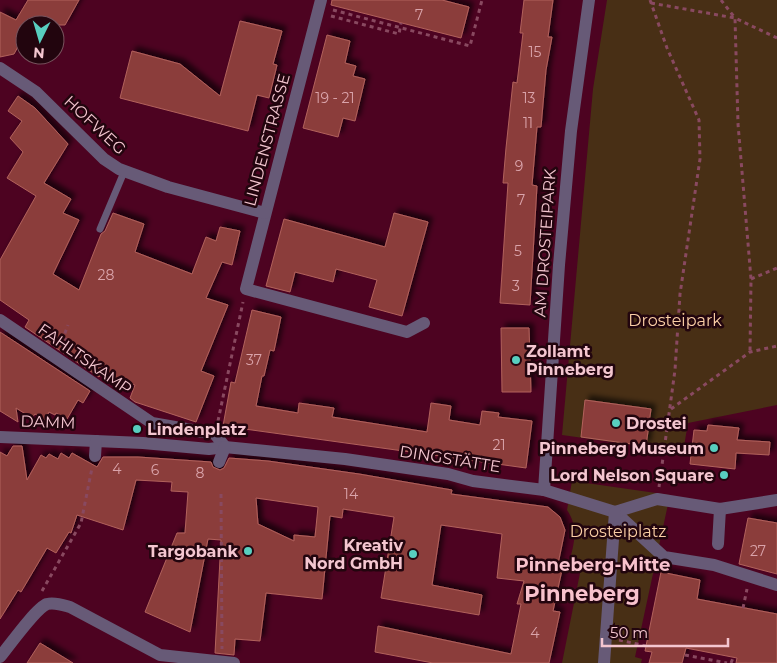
<svg xmlns="http://www.w3.org/2000/svg" width="777" height="663" viewBox="0 0 777 663" font-family="Montserrat,sans-serif">
  <defs>
    <filter id="shadow"><feDropShadow dx="4.5" dy="-4.5" stdDeviation="2.5" flood-color="#0009"/></filter>
  </defs>
  <rect width="100%" height="100%" fill="#4d0321"/>
  <g fill="#482f15">
    <path d="M607 0H777V405L688 423 683 452 562 435 593 89Z"/>
    <path d="M572 481 670 495 635 657 642 659 641 663H562L580 573 574 571 569 563C574 544 579 528 567 510Z"/>
  </g>
  <g fill="#8b3e3b" stroke="#b2615c" fill-rule="evenodd" filter="url(#shadow)">
    <path d="M28 0H79L65 25H25V34L14 54 0 57V12L16 20Z"/>
    <path d="M332 0H442L469 7 461 38 331 5Z"/>
    <path d="M524 0H553L548 37H552L546 70 541 127H537L532 185 537 186 530 305 500 303 508 183H503L506 148 513 82 517 83 523 33H520Z"/>
    <path d="M240 21 282 31 273 64 277 65 269 98 257 95 248 131 120 98 132 51 180 64 220 96Z"/>
    <path d="M327 35 350 41 345 63 356 66 353 76 365 79 355 121 343 118 338 137 303 128Z"/>
    <path d="M18 96 35 108 68 144 44 183 71 199 63 213 79 220 53 274 79 290 101 234 105 231 113 213 144 224 135 252 192 274 206 237 216 241 220 227 240 231 232 265 222 262 206 298 228 305 201 371 214 376 196 422 135 402 130 398 135 385 101 374 99 377 25 327 29 320 0 300V260L36 196 7 178 23 152 10 138 22 121 8 111Z"/>
    <path d="M394 213 428 222 402 316 369 307 377 280 336 269 333 282 295 272 290 292 266 286 284 219 385 247Z"/>
    <path d="M252 310 281 317 274 351 270 350 264 376H262L256 406 298 413 299 403 334 408 332 417 427 432 431 403 451 406 449 420 480 425 482 411 499 413 498 417 532 421 526 468 223 426 231 382 235 383Z"/>
    <path d="M501 328H529L531 392H502Z"/>
    <path d="M0 332 90 391 83 403 78 400 67 419 56 413 55 415 49 412 45 420 35 414 32 418 16 408 18 422 0 411Z"/>
    <path d="M585 400 651 409 646 446 581 437Z"/>
    <path d="M708 425 739 428 737 440 770 442 769 455 736 453 735 469 690 464 694 430 707 431Z"/>
    <path d="M13 446H22L27 480 41 455 46 458 49 454 58 459 61 453 69 458 72 453 97 467 103 457H138L211 462 213 467 220 470 224 468 229 458 268 461 359 474 452 490 451 494 548 507 560 517 565 530 557 569 562 570 553 611 560 612 549 663H433L375 652 378 626 511 654 521 604H517L524 581 497 578 502 534 441 525 432 585 482 595 479 615 381 598 394 517 343 509 342 518 330 516 322 599 266 593 260 641 235 639 234 655 215 653 221 540 208 539 190 632 145 612 177 533H185L188 492 171 491 172 482 136 480 123 530 77 515 71 533 69 532 56 553 47 548 21 592 18 590 0 619V452L7 456ZM256 498 318 507 315 537 294 535V541L258 524Z"/>
    <path d="M748 518 777 523V574L739 564Z"/>
    <path d="M661 572 700 580 697 599 777 614V663H736L737 658 686 648 682 663H649L652 652 645 651Z"/>
    <path d="M40 643 73 663H27Z"/>
  </g>
  <g fill="none" stroke-linecap="round" stroke-linejoin="round">
    <g stroke="#894960" stroke-width="3" stroke-dasharray="4 4" stroke-linecap="butt">
      <path d="M650 0 667 48 699 120 700 159 680 294 675 370 659 487"/>
      <path d="M721 0 735 18 738 124 751 279 750 352"/>
      <path d="M651 3 735 18 777 38"/>
      <path d="M333 10 470 46 482 0"/>
      <path d="M331 16 399 34 401 23"/>
      <path d="M751 279 777 268"/>
      <path d="M62 341 68 325"/>
      <path d="M62 346 64 339 67 340 64 348"/>
      <path d="M671 409 750 352 777 346"/>
      <path d="M218 421 243 302"/>
      <path d="M221 494 222 649"/>
      <path d="M42 591 81 523 92 468"/>
      <path d="M743 608 747 589"/>
      <path d="M619 640 646 646"/>
      <path d="M685 655 727 663"/>
      <path d="M731 663 733 658"/>
    </g>
    <path stroke="#675a77" stroke-width="7" d="M100 229 124 172"/>
    <g stroke="#675a77" stroke-width="12">
      <path d="M321 0 246 289 407 332 424 323"/>
      <path d="M0 68 36 92 104 159 119 169 168 187 265 213"/>
      <path d="M0 320 152 423 215 434 225 447"/>
      <path d="M0 437 143 443 209 449 225 447 345 459 448 474 473 481 544 490 615 512 664 557 714 565 777 585"/>
      <path d="M95 456 96 441"/>
      <path d="M219 462 225 447"/>
      <path d="M544 490 559 265 571 131 589 0"/>
      <path d="M615 512 657 499 720 509 777 500"/>
      <path d="M718 544 720 509"/>
      <path d="M0 657C9 646 36 608 47 604 55 602 63 605 70 607L160 655 234 663"/>
      <path d="M604 663 615 512"/>
    </g>
  </g>
  <g fill="#58cebf" stroke="#22050e" stroke-width="2">
    <circle cx="516" cy="360" r="5"/>
    <circle cx="616" cy="423" r="5"/>
    <circle cx="137" cy="429" r="5"/>
    <circle cx="714" cy="448" r="5"/>
    <circle cx="724" cy="475" r="5"/>
    <circle cx="248" cy="551" r="5"/>
    <circle cx="413" cy="554" r="5"/>
  </g>
  <g text-anchor="middle" dominant-baseline="central" stroke-width="5" stroke-linejoin="round" paint-order="stroke">
    <g font-size="14" fill="#daa4ab">
      <text x="419" y="15">7</text>
      <text x="535" y="52">15</text>
      <text x="335" y="98">19 - 21</text>
      <text x="529" y="98">13</text>
      <text x="528" y="123">11</text>
      <text x="519" y="166">9</text>
      <text x="521" y="200">7</text>
      <text x="518" y="251">5</text>
      <text x="106" y="275">28</text>
      <text x="516" y="286">3</text>
      <text x="254" y="360">37</text>
      <text x="499" y="445">21</text>
      <text x="117" y="469">4</text>
      <text x="155" y="470">6</text>
      <text x="200" y="473">8</text>
      <text x="351" y="494">14</text>
      <text x="758" y="551">27</text>
      <text x="535" y="633">4</text>
    </g>
    <g font-size="16" fill="#f4c6d0" stroke="#22050e">
      <text transform="translate(95 125) rotate(43)">HOFWEG</text>
      <text transform="translate(267 140) rotate(-75)">LINDENSTRASSE</text>
      <text transform="translate(545 243) rotate(-86)">AM DROSTEIPARK</text>
      <text transform="translate(85 359) rotate(35)">FAHLTSKAMP</text>
      <text transform="translate(48 422) rotate(2)">DAMM</text>
      <text transform="translate(450 459) rotate(9)">DINGSTÄTTE</text>
    </g>
    <g font-size="16" fill="#fbcfa6" stroke="#22050e">
      <text x="675" y="320">Drosteipark</text>
      <text x="618" y="531">Drosteiplatz</text>
    </g>
    <g font-size="16" font-weight="bold" fill="#f4c6d0" stroke="#22050e" text-anchor="end">
      <text x="526" y="351" text-anchor="start">Zollamt<tspan x="526" dy="18">Pinneberg</tspan></text>
      <text x="626" y="423" text-anchor="start">Drostei</text>
      <text x="147" y="429" text-anchor="start">Lindenplatz</text>
      <text x="704" y="448">Pinneberg Museum</text>
      <text x="714" y="475">Lord Nelson Square</text>
      <text x="403" y="545">Kreativ<tspan x="403" dy="18">Nord GmbH</tspan></text>
      <text x="238" y="551">Targobank</text>
    </g>
    <g font-size="18" font-weight="bold" fill="#f8c2cd" stroke="#22050e">
      <text x="593" y="565">Pinneberg-Mitte</text>
    </g>
    <g font-size="21" font-weight="bold" fill="#f8c2cd" stroke="#22050e">
      <text x="582" y="593">Pinneberg</text>
    </g>
  </g>
  <g transform="translate(40 40) rotate(185)"><circle r="24" fill="#22050e" stroke="#76525c"/>
  <path d="M0-4L9 19L0 12L-9 19Z" fill="#58cebf"/>
  <text y="-8" font-size="14" font-weight="bold" text-anchor="middle" fill="#f4c6d0">N</text>
  </g>
  <path d="M602 638v8h126v-8" fill="none" stroke="#f4c6d0" stroke-width="2.5"/>
  <text x="610" y="638" font-size="15" fill="#f4c6d0" stroke="#22050e" stroke-width="4" paint-order="stroke">50 m</text>
</svg>
